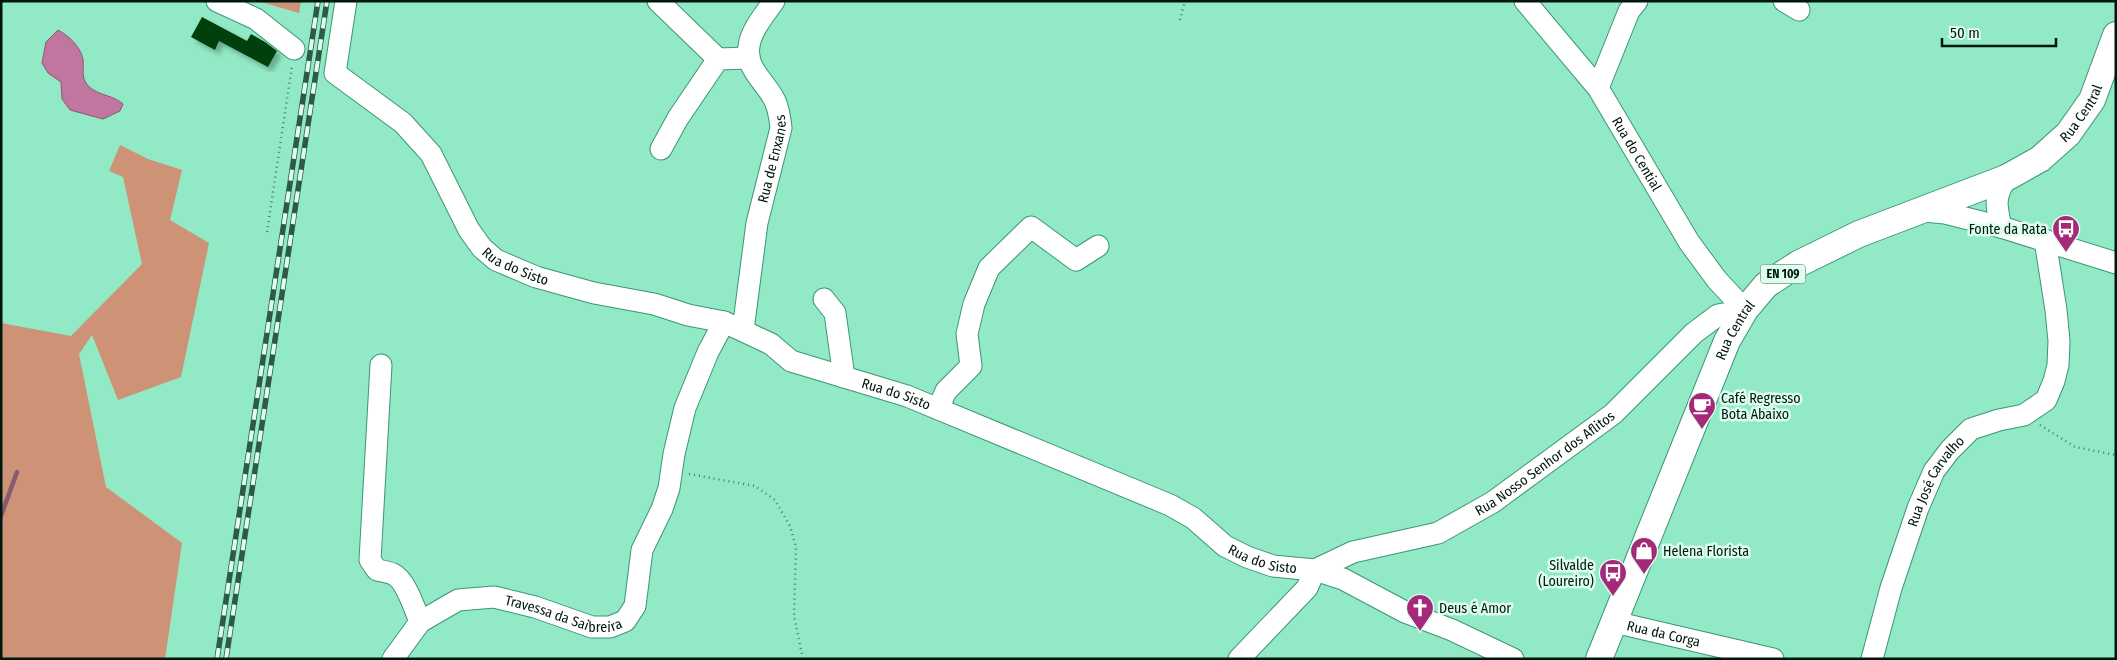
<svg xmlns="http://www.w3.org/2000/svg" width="2117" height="660" viewBox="0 0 2117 660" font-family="'Fira Sans Condensed',sans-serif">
  <defs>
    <filter id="shadow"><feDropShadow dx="4.5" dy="4.5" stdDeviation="2.5" flood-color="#0004"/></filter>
  </defs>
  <rect width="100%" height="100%" fill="#91e9c5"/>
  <g fill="#ce9276">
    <path d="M258 1H301L299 13Z"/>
    <path d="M120 145 148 159 182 170 170 220 209 243 181 377 118 400 92 335 79 354 106 487 182 543 165 659H1V323L71 336 142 264 123 177 109 171Z"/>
  </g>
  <path fill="#c176a0" stroke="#875a74" d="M58 30C69 36 80 46 83 59 84 65 82 73 84 79 91 96 111 93 123 104L120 111 103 119 70 110 62 99 61 82 48 73 42 63 46 42Z"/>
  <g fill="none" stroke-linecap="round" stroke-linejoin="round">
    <path stroke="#875a74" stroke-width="4.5" d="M1 516 17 472"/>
  </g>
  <path fill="#003f0d" filter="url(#shadow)" d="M202 17 247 41 251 34 265 42 277 51 268 67 219 41 215 50 191 37Z"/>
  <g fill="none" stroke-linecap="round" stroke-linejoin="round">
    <defs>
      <g id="minor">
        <path d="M217 1 256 19 294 49"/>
        <path id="s1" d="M346 1 335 73 403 123 431 154 469 230 482 248 496 260 536 277 594 293 654 304 688 315 724 322 771 344 791 361 907 396 1170 505 1193 518 1225 546 1247 557 1273 566 1315 570 1343 579 1405 612 1452 630 1513 659"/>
        <path d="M658 1 718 59"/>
        <path id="s2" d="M1525 1 1598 88 1689 242 1717 280 1745 310"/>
        <path d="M1784 1 1799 10"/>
        <path d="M1598 88 1629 11 1637 1"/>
        <path d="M661 149 678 118 718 59 749 58"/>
        <path d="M2006 178C1994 198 1996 205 2001 227L2116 263"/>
        <path d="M1924 211 1945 213 2001 227"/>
        <path d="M824 299 835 313 844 377"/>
        <path id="s3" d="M743 330 757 223 781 128C780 118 779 110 775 101 766 82 745 69 749 46 751 30 765 14 774 1"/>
        <path d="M381 365 370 560 377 570C382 571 388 572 393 574 405 579 415 609 420 622"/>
        <path d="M938 409 946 391 971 366 967 334 974 304 989 268 1031 227 1076 260 1098 246"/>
        <path id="s4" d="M1614 622 1773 659"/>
        <path id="s5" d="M393 659 420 622 458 600 494 597 535 607 592 627H610L625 621 635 606 642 550 662 509 669 488 674 454 685 408 708 352 724 322"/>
        <path id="s6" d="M1239 659 1307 588 1315 570 1353 552 1438 533 1493 502 1613 414 1694 333 1718 315 1745 310"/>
        <path id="s7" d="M1872 659 1891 588 1918 508 1934 471 1950 450 1971 429 1999 420 2024 415 2046 400 2054 381 2058 365 2059 341 2056 310 2045 240"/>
      </g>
      <g id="major">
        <path id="s8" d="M1599 659 1727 341 1745 310 1766 285 1798 264 1859 234 2006 178 2040 159 2068 134 2092 100 2116 35"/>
      </g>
    </defs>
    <use href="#minor" stroke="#3c9675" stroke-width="23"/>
    <use href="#major" stroke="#3c9675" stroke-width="28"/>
    <g stroke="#498069" stroke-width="2.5" stroke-dasharray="1 4" stroke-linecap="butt">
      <path d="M1180 20 1185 1"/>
      <path d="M267 232 292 66"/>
      <path d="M2040 425 2075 447 2116 455"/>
      <path d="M689 474 755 486 775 500 790 526 796 547 794 616 803 659"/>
    </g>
    <use href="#minor" stroke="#fff" stroke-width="21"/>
    <use href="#major" stroke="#fff" stroke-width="26"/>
    <defs>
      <g id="rail">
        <path d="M217 659 318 1"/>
        <path d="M226 659 327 1"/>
      </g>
    </defs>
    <use href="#rail" stroke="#2d5946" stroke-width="5.5"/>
    <use href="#rail" stroke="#ddfeee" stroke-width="4" stroke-dasharray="11" stroke-linecap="butt"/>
  </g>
  <defs>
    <symbol id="bus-pin" viewBox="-11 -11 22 30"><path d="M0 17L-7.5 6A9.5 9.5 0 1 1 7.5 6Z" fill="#a62879" stroke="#ddfeee"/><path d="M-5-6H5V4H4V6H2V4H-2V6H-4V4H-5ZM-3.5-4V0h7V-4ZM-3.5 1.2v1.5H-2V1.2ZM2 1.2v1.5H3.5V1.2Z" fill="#fff"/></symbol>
    <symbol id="cafe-pin" viewBox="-11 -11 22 30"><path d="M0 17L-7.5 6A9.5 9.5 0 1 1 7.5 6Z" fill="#a62879" stroke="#ddfeee"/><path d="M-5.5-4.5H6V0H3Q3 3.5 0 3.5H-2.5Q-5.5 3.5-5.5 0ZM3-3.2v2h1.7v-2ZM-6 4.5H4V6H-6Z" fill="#fff"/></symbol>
    <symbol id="shop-pin" viewBox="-11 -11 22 30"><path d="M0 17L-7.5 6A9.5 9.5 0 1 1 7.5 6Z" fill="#a62879" stroke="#ddfeee"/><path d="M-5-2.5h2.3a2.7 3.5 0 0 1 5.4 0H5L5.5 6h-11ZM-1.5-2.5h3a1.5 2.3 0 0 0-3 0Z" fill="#fff"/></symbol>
    <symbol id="church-pin" viewBox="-11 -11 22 30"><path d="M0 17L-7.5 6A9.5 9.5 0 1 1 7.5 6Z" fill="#a62879" stroke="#ddfeee"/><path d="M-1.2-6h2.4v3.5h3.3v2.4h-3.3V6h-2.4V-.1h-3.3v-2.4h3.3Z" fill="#fff"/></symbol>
  </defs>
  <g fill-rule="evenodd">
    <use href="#bus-pin" x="2050" y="213" width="32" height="43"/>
    <use href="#cafe-pin" x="1686" y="390" width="32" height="43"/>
    <use href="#shop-pin" x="1628" y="535" width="32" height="43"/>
    <use href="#bus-pin" x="1597" y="557" width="32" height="43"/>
    <use href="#church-pin" x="1404" y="592" width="32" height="43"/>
  </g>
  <g text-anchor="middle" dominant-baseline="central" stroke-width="5" stroke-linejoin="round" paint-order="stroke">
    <rect fill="#ddfeee" stroke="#425c50" stroke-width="1" x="1760.5" y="264.5" width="45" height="19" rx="4"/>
    <g font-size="12" font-weight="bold" fill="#00170d">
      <text x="1783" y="274">EN 109</text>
    </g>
    <g font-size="14" fill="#00170d" stroke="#ddfeee">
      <text stroke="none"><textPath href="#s8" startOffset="776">Rua Central</textPath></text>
      <text stroke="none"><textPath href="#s2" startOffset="190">Rua do Cential</textPath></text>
      <text stroke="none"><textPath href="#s3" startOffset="174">Rua de Enxanes</textPath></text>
      <text stroke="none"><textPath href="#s1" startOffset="345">Rua do Sisto</textPath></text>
      <text stroke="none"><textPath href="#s8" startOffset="356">Rua Central</textPath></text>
      <text stroke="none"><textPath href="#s1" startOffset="750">Rua do Sisto</textPath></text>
      <text stroke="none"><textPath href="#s6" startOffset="375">Rua Nosso Senhor dos Aflitos</textPath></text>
      <text stroke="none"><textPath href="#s7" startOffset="190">Rua José Carvalho</textPath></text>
      <text stroke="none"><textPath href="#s1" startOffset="1155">Rua do Sisto</textPath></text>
      <text stroke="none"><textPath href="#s5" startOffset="198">Travessa da Saibreira</textPath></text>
      <text stroke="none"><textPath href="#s4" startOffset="51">Rua da Corga</textPath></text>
    </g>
    <g font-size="14" fill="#00170d" stroke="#ddfeee" text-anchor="start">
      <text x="2047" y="229" text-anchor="end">Fonte da Rata</text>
      <text x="1721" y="398">Café Regresso<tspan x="1721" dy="16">Bota Abaixo</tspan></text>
      <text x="1663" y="551">Helena Florista</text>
      <text x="1594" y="565" text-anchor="end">Silvalde<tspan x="1594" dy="16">(Loureiro)</tspan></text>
      <text x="1439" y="608">Deus é Amor</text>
    </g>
  </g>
  <rect width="2117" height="660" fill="none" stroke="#00170d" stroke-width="5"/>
  <path d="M1942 38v8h114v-8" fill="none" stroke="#00170d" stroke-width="2.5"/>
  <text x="1950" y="38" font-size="15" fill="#00170d" stroke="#ddfeee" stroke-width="4" paint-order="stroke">50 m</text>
</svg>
